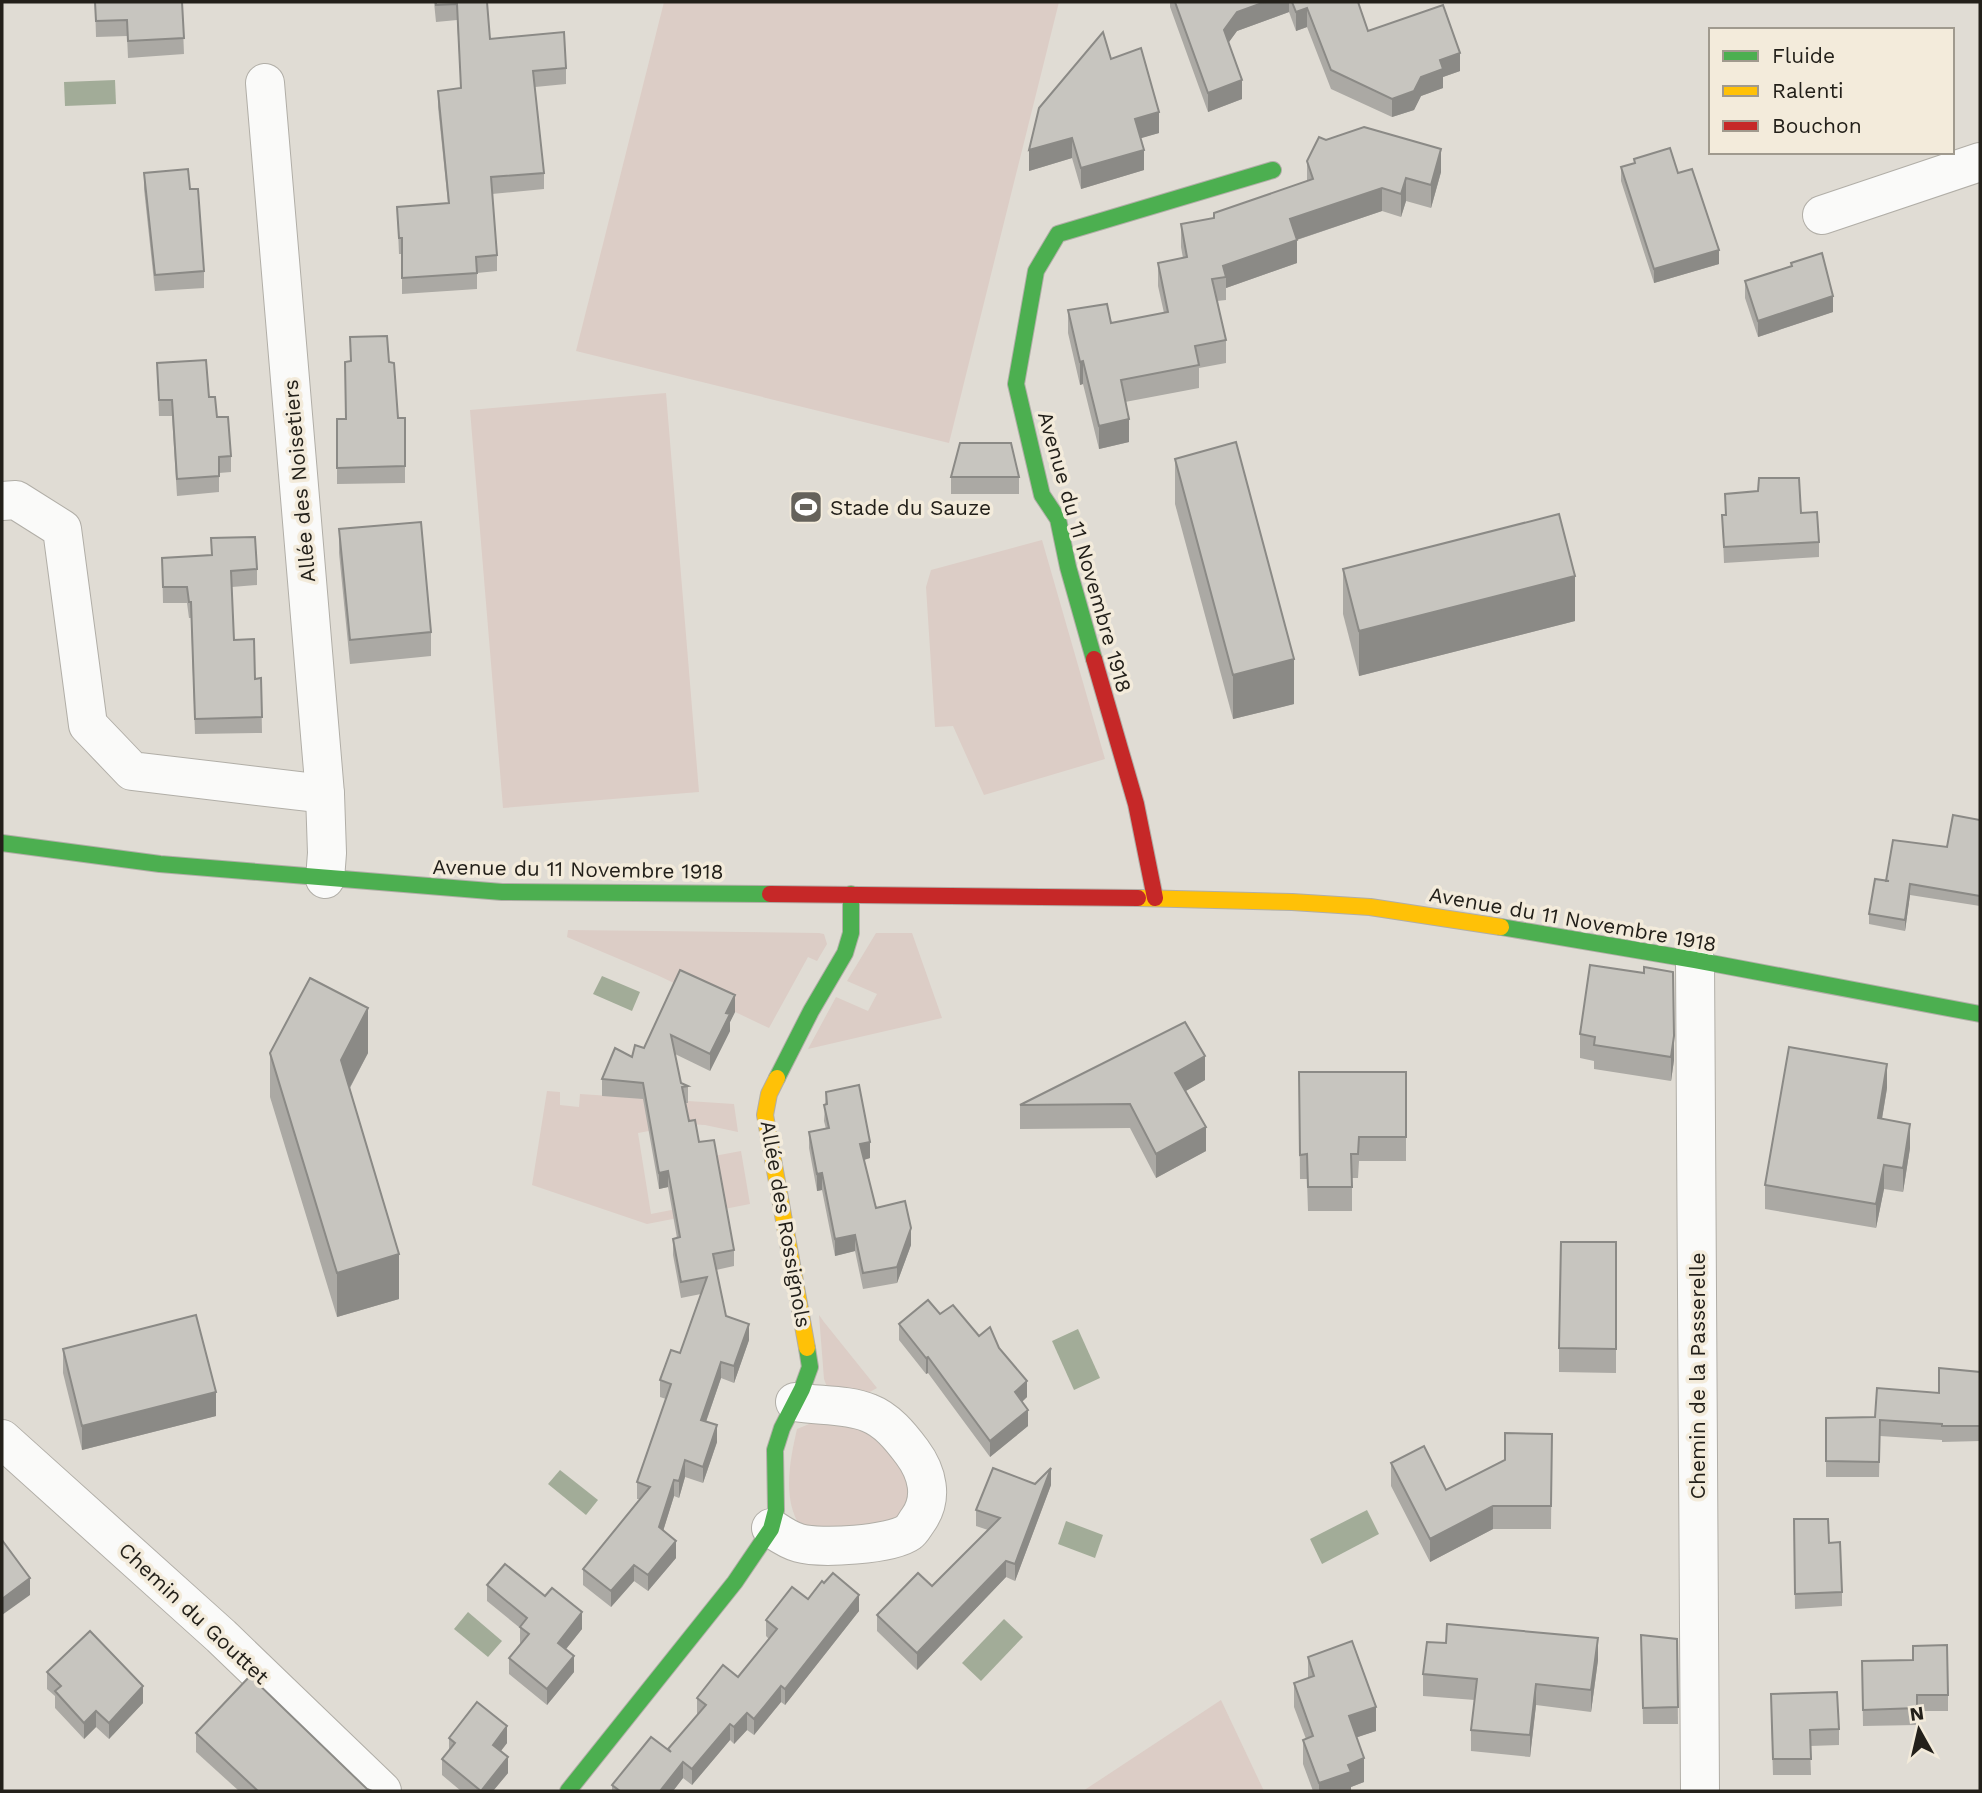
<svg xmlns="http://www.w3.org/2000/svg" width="1982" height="1793" viewBox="0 0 1982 1793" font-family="'Work Sans',sans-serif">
  <rect width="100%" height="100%" fill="#e0dcd4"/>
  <g fill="#dccdc6">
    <path d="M664 2H1059L949 443 576 351Z"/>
    <path d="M666 393 699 792 503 808 470 410Z"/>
    <path d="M1042 540 1105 759 984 795 953 726 935 727 926 587 931 570Z"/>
    <path d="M568 930 819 933 824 934 827 944 817 961 808 957 769 1028 657 975 567 937Z"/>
    <path d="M876 933H912L942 1018 808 1049 836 997 868 1011 877 994 847 981Z"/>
    <path d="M547 1091 560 1092V1105L579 1107 580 1094 734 1104 738 1132 705 1125 687 1124 638 1133 651 1214 722 1200 714 1156 741 1151 750 1204 647 1224 532 1185Z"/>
    <path d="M819 1315 824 1322 877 1388 866 1394 827 1387 824 1379Z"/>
    <path d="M814 1422H846L887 1442 913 1492 890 1531 800 1526C782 1498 790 1460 797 1429Z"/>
    <path d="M1221 1700 1264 1791H1083Z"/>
  </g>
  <g fill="#a2ac98">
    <path d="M115 80 116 104 65 106 64 82Z"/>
    <path d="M602 976 640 992 632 1011 593 994Z"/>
    <path d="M1078 1329 1100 1378 1074 1390 1052 1341Z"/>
    <path d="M560 1470 598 1500 586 1515 548 1484Z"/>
    <path d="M1367 1510 1379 1534 1322 1564 1310 1539Z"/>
    <path d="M1066 1521 1103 1535 1095 1558 1058 1544Z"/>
    <path d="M468 1612 502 1641 488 1657 454 1629Z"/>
    <path d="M1004 1619 1023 1637 981 1681 962 1663Z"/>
  </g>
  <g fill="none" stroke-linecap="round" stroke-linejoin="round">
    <defs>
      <g id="street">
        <path d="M265 83 325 794 327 853 325 879"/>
        <path d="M1822 215 1980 162"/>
        <path d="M2 501 16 500 62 529 88 725 132 771 325 794"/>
        <path d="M1695 960 1700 1791"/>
        <path d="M2 1439 221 1636 382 1791"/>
        <path d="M771 1528C780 1534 788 1540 799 1543 820 1549 891 1545 909 1532 912 1530 915 1524 918 1520 934 1498 927 1472 912 1452 900 1436 887 1420 869 1413 848 1404 818 1406 795 1402"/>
      </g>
      <g id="fast">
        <path d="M1094 659 1068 567 1058 519 1042 495 1016 384 1036 271 1058 234 1273 170"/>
        <path d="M2 843 160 864 502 892 770 894"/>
        <path d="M1501 927 1695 960 1980 1014"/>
        <path d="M777 1078 811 1011 845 953 851 933V894"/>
        <path d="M568 1791 735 1582 771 1529 776 1510 775 1450 782 1428 802 1389 810 1367 807 1348"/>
      </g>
      <g id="slow">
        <path d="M1138 898 1292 902 1370 907 1501 927"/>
        <path d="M777 1078 769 1094 765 1115 807 1348"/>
      </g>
      <g id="jam">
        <path d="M1094 659 1136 804 1155 898"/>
        <path d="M770 894 1138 898"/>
      </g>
    </defs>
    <use href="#street" stroke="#b1aea7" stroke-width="40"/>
    <use href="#fast" stroke="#b1aea7" stroke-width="18"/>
    <use href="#slow" stroke="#b1aea7" stroke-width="18"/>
    <use href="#jam" stroke="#b1aea7" stroke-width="18"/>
    <use href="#street" stroke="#fafaf9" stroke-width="38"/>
    <use href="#fast" stroke="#4caf50" stroke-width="16"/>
    <use href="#slow" stroke="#ffc107" stroke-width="16"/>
    <use href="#jam" stroke="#c62828" stroke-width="16"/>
  </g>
  <g fill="#aba9a4">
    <path d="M95 2H182L184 54 128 58 127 36 96 37Z"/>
    <path d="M434 2H487L490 39 566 68V84L535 87 544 173V189L492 194 497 255V271L477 273V289L402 294V254H399L397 207 448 203 438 107V91L461 88 457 20 436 22Z"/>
    <path d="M1170 2H1358L1368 31 1460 71 1443 77V88L1421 96 1414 110 1392 117 1331 89 1307 27 1296 31 1289 12 1237 31 1228 43 1242 99 1208 112 1170 7Z"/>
    <path d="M1111 59 1159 133 1140 138 1144 170 1081 189 1072 158 1029 171Z"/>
    <path d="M1326 140 1441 172 1431 208 1406 201 1401 217 1382 211 1297 240V263L1226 288V300L1217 301 1226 340V363L1199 368V388L1125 402 1129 442 1099 449 1083 384 1080 385 1068 333V310L1111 323 1164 313 1158 286V263L1183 258 1181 247V224L1214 218V213L1307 181V161Z"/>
    <path d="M1634 159 1678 173 1719 264 1654 283 1621 181V167L1634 163Z"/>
    <path d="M144 173 190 189 204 271V288L155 291 144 189Z"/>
    <path d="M1791 263 1833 312 1758 337 1745 298V281L1791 266Z"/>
    <path d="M350 337 389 362 398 418H405V483L337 484V419H345L350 362Z"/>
    <path d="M157 363 209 397 231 456V472L219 473V492L177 496 172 416H159Z"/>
    <path d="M1175 459 1294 704 1233 719 1175 504Z"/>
    <rect x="951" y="477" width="68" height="17"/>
    <path d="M1725 494 1819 542V557L1724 563 1722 515H1726Z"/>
    <path d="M339 529 431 632V656L350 664 339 553Z"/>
    <path d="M211 538 257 569V585L232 587 234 640 255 679 261 678 262 733 195 734 191 618H189L187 603H163L162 558 211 555Z"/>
    <path d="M1343 569 1575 621 1359 676 1343 614Z"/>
    <path d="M1980 820V906L1910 895 1905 931 1869 924V914L1886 881 1947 847Z"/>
    <path d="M1590 965 1674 1060 1671 1081 1594 1069V1061L1580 1058V1034Z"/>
    <path d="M680 970 735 1012 730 1022V1031L710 1071 675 1054 681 1083 688 1086V1103H685L689 1121 699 1142 734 1250V1266L716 1270 726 1316 749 1340 734 1383 721 1378 706 1422 717 1442 703 1483 685 1477 679 1498 674 1496 663 1531 676 1558 648 1591 634 1581 611 1607 583 1585V1569L640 1499H637V1482L666 1399 660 1397V1380L680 1353 701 1294 681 1298 673 1255V1239L677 1238 668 1187 659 1189 643 1099 602 1096V1079L644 1048Z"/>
    <path d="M270 1053H368L350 1088 399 1299 337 1317 270 1097Z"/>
    <path d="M1299 1072H1406V1161H1359L1358 1178H1352V1211H1308L1307 1179H1300Z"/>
    <path d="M1205 1080 1186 1091 1206 1151 1156 1178 1130 1128 1020 1129V1105Z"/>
    <path d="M1887 1088 1882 1119 1910 1148 1903 1192 1884 1189 1876 1228 1765 1209V1185Z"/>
    <path d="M826 1092 870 1158 864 1160 876 1208 911 1245 897 1283 863 1289 855 1251 835 1256 822 1190 817 1191 809 1148V1132L826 1129 824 1121Z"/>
    <path d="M1616 1242V1373L1559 1372V1348Z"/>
    <path d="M940 1314 999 1348 1027 1397 1022 1402 1028 1426 990 1457 928 1373 926 1374 899 1340V1324Z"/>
    <path d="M63 1349 216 1416 82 1450 63 1373Z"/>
    <path d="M1980 1372V1441L1942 1442V1440L1880 1436 1879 1477H1826V1418L1875 1417 1939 1393Z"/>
    <path d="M1552 1434 1551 1529H1493L1430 1562 1391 1486V1463L1446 1490 1505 1460Z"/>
    <path d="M1035 1484 1051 1485 1015 1581 1006 1577 917 1670 877 1631V1615L932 1586 988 1530 976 1526V1510Z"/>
    <path d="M1794 1519 1829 1543 1842 1592V1606L1795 1609Z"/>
    <path d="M487 1585 582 1629 566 1649 574 1672 547 1705 509 1674V1658L520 1644V1628L487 1601Z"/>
    <path d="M808 1599 859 1611 785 1705 781 1702 754 1735 747 1730 734 1744 730 1740 692 1785 683 1778 673 1791H612V1785L668 1750 697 1715V1698L738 1677 769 1639 766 1636V1620Z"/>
    <path d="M1641 1635 1677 1639 1678 1724H1643Z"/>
    <path d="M1308 1657 1376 1731 1357 1737 1364 1782 1351 1787V1791H1313L1303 1764V1740L1306 1739 1294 1707V1683L1308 1678Z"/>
    <path d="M1598 1660 1591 1712 1536 1705 1530 1757 1471 1751V1730L1475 1700 1423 1696V1674Z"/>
    <path d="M1862 1661 1948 1695V1711H1917V1725L1863 1726Z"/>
    <path d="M47 1672 143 1703 109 1739 96 1727 84 1739 55 1708V1696L47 1689Z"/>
    <path d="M1771 1711 1839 1729V1745L1810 1746 1811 1775H1773Z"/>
    <path d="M196 1733 367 1789 372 1791H239L196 1752Z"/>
    <path d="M449 1738 507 1743 501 1751 508 1773 493 1791H461L442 1775V1759L449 1751Z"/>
  </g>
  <g fill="#8b8a86">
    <path d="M1265 2H1289V12L1237 31 1224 49V30L1237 12Z"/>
    <path d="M1307 8V27L1296 31V12Z"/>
    <path d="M1460 53V71L1443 77V88L1421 96 1414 110 1392 117V99L1421 77 1440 60Z"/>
    <path d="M1242 80V99L1208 112V93Z"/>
    <path d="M1159 112V133L1135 140V119Z"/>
    <path d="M1072 138V158L1029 171V150Z"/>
    <path d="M1441 149V172L1431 208V185Z"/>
    <path d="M1144 150V170L1081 189V168Z"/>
    <path d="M1406 178V201L1401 217V194Z"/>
    <path d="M1382 188V211L1290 242V219Z"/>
    <path d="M1297 240V263L1226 288V277L1223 266Z"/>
    <path d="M1719 250V264L1654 283V269Z"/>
    <path d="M1833 296V312L1758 337V321Z"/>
    <path d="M1083 361V384L1080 385V362Z"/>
    <path d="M1129 419V442L1099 449V426Z"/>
    <path d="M1575 576V621L1359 676V631Z"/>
    <path d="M1294 659V704L1233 719V675Z"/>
    <path d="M1910 884V895L1905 931V920Z"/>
    <path d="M735 995V1012L730 1022V1031L710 1071V1054L726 1013Z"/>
    <path d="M368 1008V1053L341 1104V1060Z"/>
    <path d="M1674 1036V1060L1671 1081V1057Z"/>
    <path d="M1205 1056V1080L1175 1097V1073Z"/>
    <path d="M1887 1064V1088L1878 1142V1118Z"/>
    <path d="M1910 1124V1148L1903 1192V1168Z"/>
    <path d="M1206 1127V1151L1156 1178V1154Z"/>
    <path d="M870 1142V1158L860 1161V1144Z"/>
    <path d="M1884 1165V1189L1876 1228V1204Z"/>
    <path d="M668 1171V1187L659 1189V1173Z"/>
    <path d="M822 1173V1190L817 1191V1174Z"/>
    <path d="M911 1228V1245L897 1283V1267Z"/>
    <path d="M855 1235V1251L835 1256V1239Z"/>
    <path d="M399 1254V1299L337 1317V1273Z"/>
    <path d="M749 1324V1340L734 1383V1366Z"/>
    <path d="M928 1357V1373L926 1374V1358Z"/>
    <path d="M721 1362V1378L701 1436V1420Z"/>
    <path d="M1027 1381V1397L1015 1408V1392Z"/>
    <path d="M216 1392V1416L82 1450V1426Z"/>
    <path d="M1028 1410V1426L990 1457V1441Z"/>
    <path d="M717 1425V1442L703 1483V1467Z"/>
    <path d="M685 1460V1477L679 1498V1481Z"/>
    <path d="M1051 1468V1485L1015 1581V1564Z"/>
    <path d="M674 1480V1496L659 1544V1527Z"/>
    <path d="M1493 1506V1529L1430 1562V1539Z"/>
    <path d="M676 1541V1558L648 1591V1575Z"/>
    <path d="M1006 1561V1577L917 1670V1653Z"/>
    <path d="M634 1565V1581L611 1607V1591Z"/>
    <path d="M30 1578V1595L2 1615V1599Z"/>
    <path d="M859 1595V1611L785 1705V1689Z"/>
    <path d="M582 1612V1629L558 1659V1643Z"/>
    <path d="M1598 1638V1660L1591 1712V1690Z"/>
    <path d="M574 1656V1672L547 1705V1689Z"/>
    <path d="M1536 1684V1705L1530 1757V1735Z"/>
    <path d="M143 1686V1703L109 1739V1723Z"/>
    <path d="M781 1686V1702L754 1735V1719Z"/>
    <path d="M1376 1707V1731L1349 1740V1716Z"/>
    <path d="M96 1711V1727L84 1739V1723Z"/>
    <path d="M747 1713V1730L734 1744V1727Z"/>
    <path d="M730 1724V1740L692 1785V1769Z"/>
    <path d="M507 1726V1743L493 1761V1745Z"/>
    <path d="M508 1757V1773L493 1791H481Z"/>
    <path d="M1364 1758V1782L1351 1787V1791H1319V1783L1348 1765Z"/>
    <path d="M683 1762V1778L673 1791H660Z"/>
  </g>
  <g fill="#c7c5bf" stroke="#8b8a86" stroke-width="2">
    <path d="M95 2H182L184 38 128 41 127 20 96 21Z"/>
    <path d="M436 2H487L490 39 564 32 566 68 533 71 544 173 491 177 497 255 476 257 477 273 402 278V238H399L397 207 449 203 438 91 461 88 457 4 436 5Z"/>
    <path d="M1175 2H1265L1237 12 1224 30 1242 80 1208 93Z"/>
    <path d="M1292 2H1358L1368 31 1443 5 1460 53 1440 60 1443 69 1421 77 1414 91 1392 99 1331 70 1307 8 1296 12Z"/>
    <path d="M1103 32 1111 59 1141 48 1159 112 1135 119 1144 150 1081 168 1072 138 1029 150 1039 108Z"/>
    <path d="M1364 127 1441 149 1431 185 1406 178 1401 194 1382 188 1290 219 1297 240 1223 266 1226 277 1212 279 1226 340 1195 346 1199 365 1121 380 1129 419 1099 426 1083 361 1080 362 1068 310 1107 304 1111 323 1168 312 1158 263 1187 257 1181 224 1214 218V213L1313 179 1307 161 1319 137 1326 140Z"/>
    <path d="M1670 148 1678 173 1692 169 1719 250 1654 269 1621 167 1635 163 1634 159Z"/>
    <path d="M188 169 190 189H198L204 271 155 275 144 173Z"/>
    <path d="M1822 253 1833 296 1758 321 1745 281 1792 266 1791 263Z"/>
    <path d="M387 336 389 362 394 363 398 418H405V466L337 468V419H346L345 362 351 361 350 337Z"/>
    <path d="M206 360 209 397H215L217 417H228L231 456 219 457V476L177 479 172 400H159L157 363Z"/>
    <path d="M1236 442 1294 659 1233 675 1175 459Z"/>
    <path d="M960 443H1011L1019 477H951Z"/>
    <path d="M1759 478H1799L1801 513 1817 512 1819 542 1724 547 1722 515H1726L1725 494 1758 491Z"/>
    <path d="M1559 514 1575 576 1359 631 1343 569Z"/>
    <path d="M421 522 431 632 350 640 339 529Z"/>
    <path d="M255 537 257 569 231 571 234 640 254 639 255 679 261 678 262 717 195 719 191 602H189L187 587H163L162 558 212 555 211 538Z"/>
    <path d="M1953 815 1980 820V896L1910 884 1905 920 1869 914 1875 879 1889 881H1886L1893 840 1947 847Z"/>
    <path d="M1590 965 1644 973V967L1673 972 1674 1036 1671 1057 1594 1045 1595 1037 1580 1034Z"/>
    <path d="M680 970 735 995 726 1013 730 1014 710 1054 671 1035 681 1083 688 1086 682 1087 689 1121 695 1120 699 1142 714 1140 734 1250 713 1254 726 1316 749 1324 734 1366 721 1362 701 1420 717 1425 703 1467 685 1460 679 1481 674 1480 659 1527 676 1541 648 1575 634 1565 611 1591 583 1569 650 1487 637 1482 671 1384 660 1380 671 1350 680 1353 707 1277 681 1282 673 1239 680 1237 668 1171 659 1173 643 1083 602 1079 615 1048 632 1057 635 1045 644 1048Z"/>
    <path d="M310 978 368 1008 341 1060 399 1254 337 1273 270 1053Z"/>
    <path d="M1185 1022 1205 1056 1175 1073 1206 1127 1156 1154 1130 1104 1020 1105Z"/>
    <path d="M1789 1047 1887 1064 1878 1118 1910 1124 1903 1168 1884 1165 1876 1204 1765 1185Z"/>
    <path d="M1299 1072H1406V1137H1359L1358 1154H1351L1352 1187H1308L1307 1154 1300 1155Z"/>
    <path d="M859 1085 870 1142 860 1144 876 1208 905 1201 911 1228 897 1267 863 1273 855 1235 835 1239 822 1173 817 1174 809 1132 829 1128 824 1105 827 1104 826 1092Z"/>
    <path d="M1561 1242H1616V1349L1559 1348Z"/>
    <path d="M928 1300 940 1314 953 1305 979 1336 990 1327 999 1348 1027 1381 1015 1392 1028 1410 990 1441 928 1357 926 1358 899 1324Z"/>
    <path d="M196 1315 216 1392 82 1426 63 1349Z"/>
    <path d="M1939 1368 1980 1372V1426H1942V1424L1880 1420 1879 1462 1826 1461V1418L1875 1417 1877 1388 1939 1393Z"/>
    <path d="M1505 1433 1552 1434 1551 1506H1493L1430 1539 1391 1463 1424 1446 1446 1490 1505 1460Z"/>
    <path d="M993 1468 1035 1484 1051 1468 1015 1564 1006 1561 917 1653 877 1615 918 1573 932 1586 1000 1518 976 1510Z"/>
    <path d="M1794 1519H1828L1829 1543 1840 1542 1842 1592 1795 1594Z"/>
    <path d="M2 1540 30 1578 2 1599Z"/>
    <path d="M505 1564 545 1596 552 1588 582 1612 558 1643 574 1656 547 1689 509 1658 529 1634 520 1627 527 1618 487 1585Z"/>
    <path d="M833 1573 859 1595 785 1689 781 1686 754 1719 747 1713 734 1727 730 1724 692 1769 683 1762 660 1791H620L612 1785 651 1737 671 1752 668 1749 706 1705 697 1698 723 1665 738 1677 777 1629 766 1620 792 1587 808 1599 822 1581 824 1583Z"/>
    <path d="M1447 1624 1598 1638 1591 1690 1536 1684 1530 1735 1471 1730 1477 1679 1423 1674 1427 1642 1446 1643Z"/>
    <path d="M90 1631 143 1686 109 1723 96 1711 84 1723 55 1691 61 1686 47 1672Z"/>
    <path d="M1641 1635 1677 1639 1678 1707 1643 1708Z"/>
    <path d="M1352 1641 1376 1707 1349 1716 1364 1758 1348 1765 1351 1772 1319 1783 1303 1740 1313 1736 1294 1683 1314 1676 1308 1657Z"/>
    <path d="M1947 1645 1948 1695H1917V1708L1863 1710 1862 1661 1913 1660V1646Z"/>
    <path d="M250 1676 367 1789 372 1791H258L196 1733Z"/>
    <path d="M1837 1692 1839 1729 1810 1730 1811 1759H1773L1771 1694Z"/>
    <path d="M477 1702 507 1726 493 1745 508 1757 481 1791 442 1759 455 1743 449 1738Z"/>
  </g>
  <defs>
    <symbol id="stadium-square" viewBox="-11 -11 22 22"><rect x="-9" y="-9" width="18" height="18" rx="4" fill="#65625b" stroke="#f3ebdb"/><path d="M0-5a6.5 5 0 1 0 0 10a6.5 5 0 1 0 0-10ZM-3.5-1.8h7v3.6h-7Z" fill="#fff"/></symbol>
  </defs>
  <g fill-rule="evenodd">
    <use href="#stadium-square" x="787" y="488" width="38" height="38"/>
  </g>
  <g text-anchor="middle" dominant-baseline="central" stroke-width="7" stroke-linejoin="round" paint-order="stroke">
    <g font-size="21" fill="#23201a" stroke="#f3ebdb">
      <text transform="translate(299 481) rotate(-95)">Allée des Noisetiers</text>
      <text transform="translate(1085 552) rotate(74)">Avenue du 11 Novembre 1918</text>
      <text transform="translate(578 869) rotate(1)">Avenue du 11 Novembre 1918</text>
      <text transform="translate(1573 919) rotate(10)">Avenue du 11 Novembre 1918</text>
      <text transform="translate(786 1224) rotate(80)">Allée des Rossignols</text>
      <text transform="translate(1697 1376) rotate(-90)">Chemin de la Passerelle</text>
      <text transform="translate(194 1613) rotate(43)">Chemin du Gouttet</text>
    </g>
    <g font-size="21" fill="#23201a" stroke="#f3ebdb" text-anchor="start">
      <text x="830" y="507">Stade du Sauze</text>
    </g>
  </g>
  <rect width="1982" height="1793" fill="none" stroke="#23201a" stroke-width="7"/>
  <rect x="1709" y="28" width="245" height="126" fill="#f3ebdb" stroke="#a09a8e" stroke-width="2"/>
  <rect x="1723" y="51" width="35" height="10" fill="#4caf50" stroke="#a09a8e" stroke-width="2"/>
  <text x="1772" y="63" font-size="21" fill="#23201a">Fluide</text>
  <rect x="1723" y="86" width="35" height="10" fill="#ffc107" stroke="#a09a8e" stroke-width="2"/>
  <text x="1772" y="98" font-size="21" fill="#23201a">Ralenti</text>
  <rect x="1723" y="121" width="35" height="10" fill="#c62828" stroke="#a09a8e" stroke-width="2"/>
  <text x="1772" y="133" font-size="21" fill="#23201a">Bouchon</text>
  <g transform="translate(1919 1730) rotate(352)" stroke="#f3ebdb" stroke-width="5" paint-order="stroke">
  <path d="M0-5L12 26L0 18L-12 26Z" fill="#23201a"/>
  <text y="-10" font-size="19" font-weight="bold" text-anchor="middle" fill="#23201a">N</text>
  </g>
</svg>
